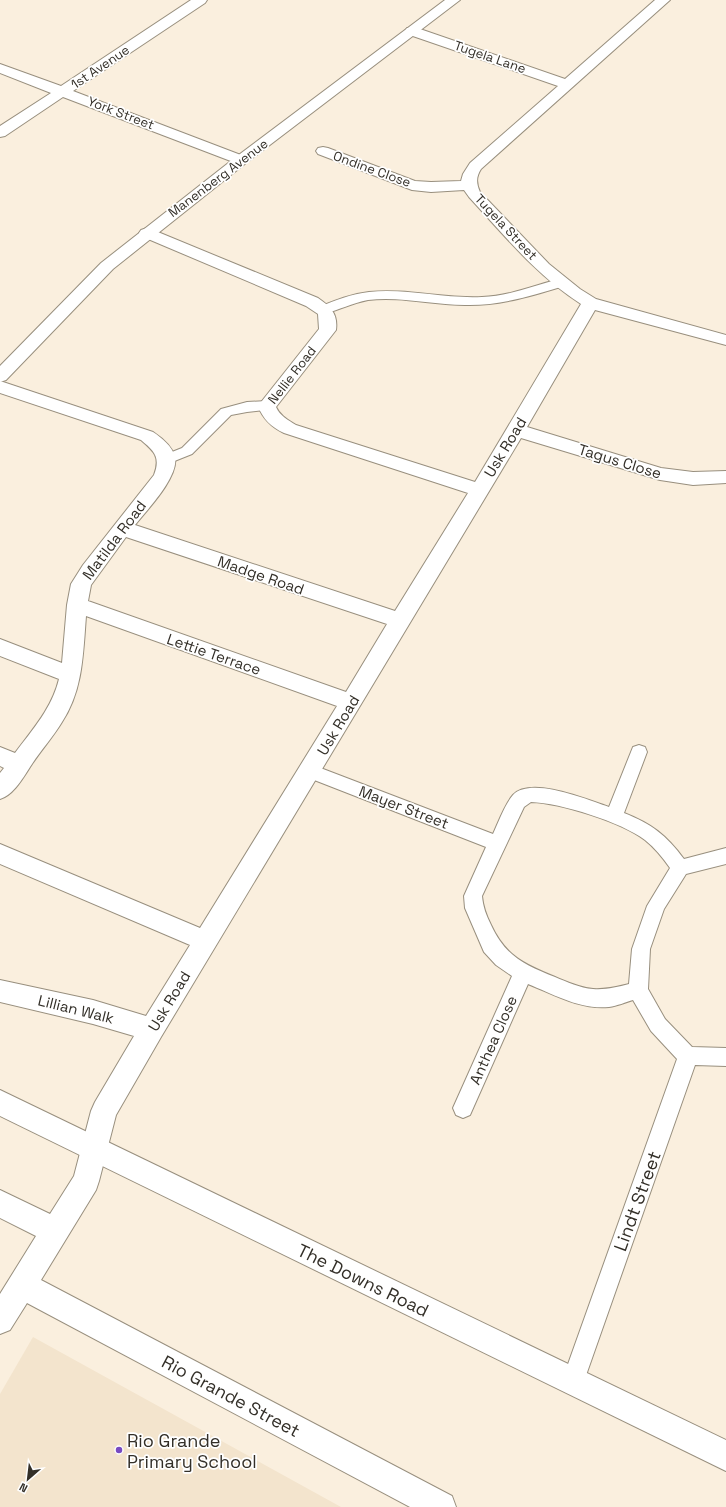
<svg xmlns="http://www.w3.org/2000/svg" width="726" height="1507" viewBox="0 0 726 1507" font-family="'Space Grotesk',sans-serif">
  <rect width="100%" height="100%" fill="#faefde"/>
  <path fill="#f3e4cd" d="M33 1337 341 1507H0V1394Z"/>
  <g fill="none" stroke-linecap="round" stroke-linejoin="round">
    <defs>
      <g id="service">
        <path d="M559 279 564 280 565 283 564 286C531 296 499 306 465 305 433 305 400 296 368 300 352 303 339 310 324 314L319 313 317 310 319 307C336 300 351 294 369 292 407 288 444 299 482 297 509 296 533 286 559 279Z"/>
        <path d="M267 401 272 403 274 406 272 409 247 412 231 415 192 454 167 464 162 462 160 459 162 456 182 448 221 409 247 402Z"/>
        <path d="M639 745 645 747 647 752 624 813C652 824 666 835 684 859L726 848V864L686 874 664 909 650 949 648 989 665 1019 692 1047 726 1048V1066L695 1065 584 1381 581 1389 573 1392 565 1389 562 1381 677 1059 651 1031 633 1000C626 1002 617 1006 609 1007 580 1010 553 994 528 984L470 1115 463 1118 456 1115 453 1108 512 976 496 965 484 952 465 908 464 896 486 847 304 776 301 771 304 766 310 764 493 834C498 823 505 804 513 795 531 776 588 800 609 807L633 747ZM531 802C561 803 621 822 645 840 655 848 663 858 670 868L647 906 632 949 629 984C617 987 606 990 593 989 580 988 567 982 555 977 525 965 505 956 491 925 486 915 483 907 482 896L524 807Z"/>
      </g>
      <g id="minor">
        <path d="M191 0H207L205 3 73 91 246 157 249 160 246 163 241 165 236 163 63 97 5 136 0 137V126L51 93 0 73V64L61 86Z"/>
        <path d="M655 0H670L481 169C476 177 476 183 480 192L549 264 580 289 596 299 726 335V345L595 310 527 427 661 468 693 472 726 471V483L693 485 660 480 521 438 161 1037 116 1115 99 1181 96 1190 41 1280 452 1496 456 1507H410L27 1303 10 1330 0 1334V1294L36 1236 0 1218V1190L50 1214 74 1176 91 1111 95 1102 134 1036 93 1024 0 1002V980L93 1000 146 1016 190 945 0 864V844L200 928 337 706 86 616C83 654 83 690 62 722 53 737 41 750 32 764 24 776 14 795 0 799V773L4 768 0 766V747L15 753C33 729 52 708 59 679L0 656V639L62 663 67 605 71 584 83 565 154 475C161 457 154 451 141 440L0 393V381L153 432C162 438 172 446 175 457 179 477 147 510 135 525L395 611 468 493 284 433C271 427 263 419 258 406L319 329 318 314 306 306 141 236 139 233 141 230 147 228 153 230 318 298C331 307 338 314 336 330L276 407C280 416 288 420 296 425L475 482 581 304C537 276 504 235 469 197L464 190 431 192 412 190 318 154 316 151 318 148 323 147 328 148 415 181 431 182 461 181 463 174 470 163 558 86 407 34 405 31 407 28H417L565 79ZM126 537 387 624 346 692 88 601 91 585Z"/>
      </g>
      <g id="tertiary">
        <path d="M445 0H460L246 163 113 269 6 380 0 382V366L101 263 236 157Z"/>
        <path d="M0 1090 726 1440V1471L0 1116Z"/>
      </g>
    </defs>
    <use href="#service" stroke="#988f7e" stroke-width="2"/>
    <use href="#minor" stroke="#988f7e" stroke-width="2"/>
    <use href="#tertiary" stroke="#988f7e" stroke-width="2"/>
    <use href="#service" fill="#fff" fill-rule="evenodd"/>
    <use href="#minor" fill="#fff" fill-rule="evenodd"/>
    <use href="#tertiary" fill="#fff" fill-rule="evenodd"/>
  </g>
  <circle fill="#774ac2" stroke="#fff" stroke-width="1.5" cx="119" cy="1450" r="4"/>
  <g text-anchor="middle" dominant-baseline="central" stroke-width="3.5" stroke-linejoin="round" paint-order="stroke">
    <g font-size="13" fill="#332f28" stroke="#fff">
      <text transform="translate(490 57) rotate(19)">Tugela Lane</text>
      <text transform="translate(100 67) rotate(-34)">1st Avenue</text>
      <text transform="translate(121 113) rotate(21)">York Street</text>
      <text transform="translate(372 169) rotate(20)">Ondine Close</text>
      <text transform="translate(218 178) rotate(-37)">Manenberg Avenue</text>
      <text transform="translate(506 227) rotate(47)">Tugela Street</text>
      <text transform="translate(292 375) rotate(-52)">Nellie Road</text>
    </g>
    <g font-size="15" fill="#332f28" stroke="#fff">
      <text transform="translate(505 447) rotate(-59)">Usk Road</text>
      <text transform="translate(620 461) rotate(17)">Tagus Close</text>
      <text transform="translate(114 540) rotate(-53)">Matilda Road</text>
      <text transform="translate(261 575) rotate(19)">Madge Road</text>
      <text transform="translate(214 654) rotate(19)">Lettie Terrace</text>
      <text transform="translate(338 725) rotate(-59)">Usk Road</text>
      <text transform="translate(404 807) rotate(21)">Mayer Street</text>
      <text transform="translate(169 1001) rotate(-59)">Usk Road</text>
      <text transform="translate(76 1009) rotate(14)">Lillian Walk</text>
      <text transform="translate(493 1040) rotate(-66)">Anthea Close</text>
    </g>
    <g font-size="18" fill="#332f28" stroke="#fff">
      <text transform="translate(637 1201) rotate(-70)">Lindt Street</text>
      <text transform="translate(363 1280) rotate(26)">The Downs Road</text>
      <text transform="translate(231 1396) rotate(28)">Rio Grande Street</text>
    </g>
    <g font-size="18" fill="#332f28" stroke="#fff" text-anchor="start">
      <text x="127" y="1440">Rio Grande<tspan x="127" dy="21">Primary School</tspan></text>
    </g>
  </g>
  <g transform="translate(28 1479) rotate(208)" stroke="#ffffff" stroke-width="3" paint-order="stroke">
  <path d="M0-3L7 15L0 10L-7 15Z" fill="#332f28"/>
  <text y="-6" font-size="11" font-weight="bold" text-anchor="middle" fill="#332f28">N</text>
  </g>
</svg>
